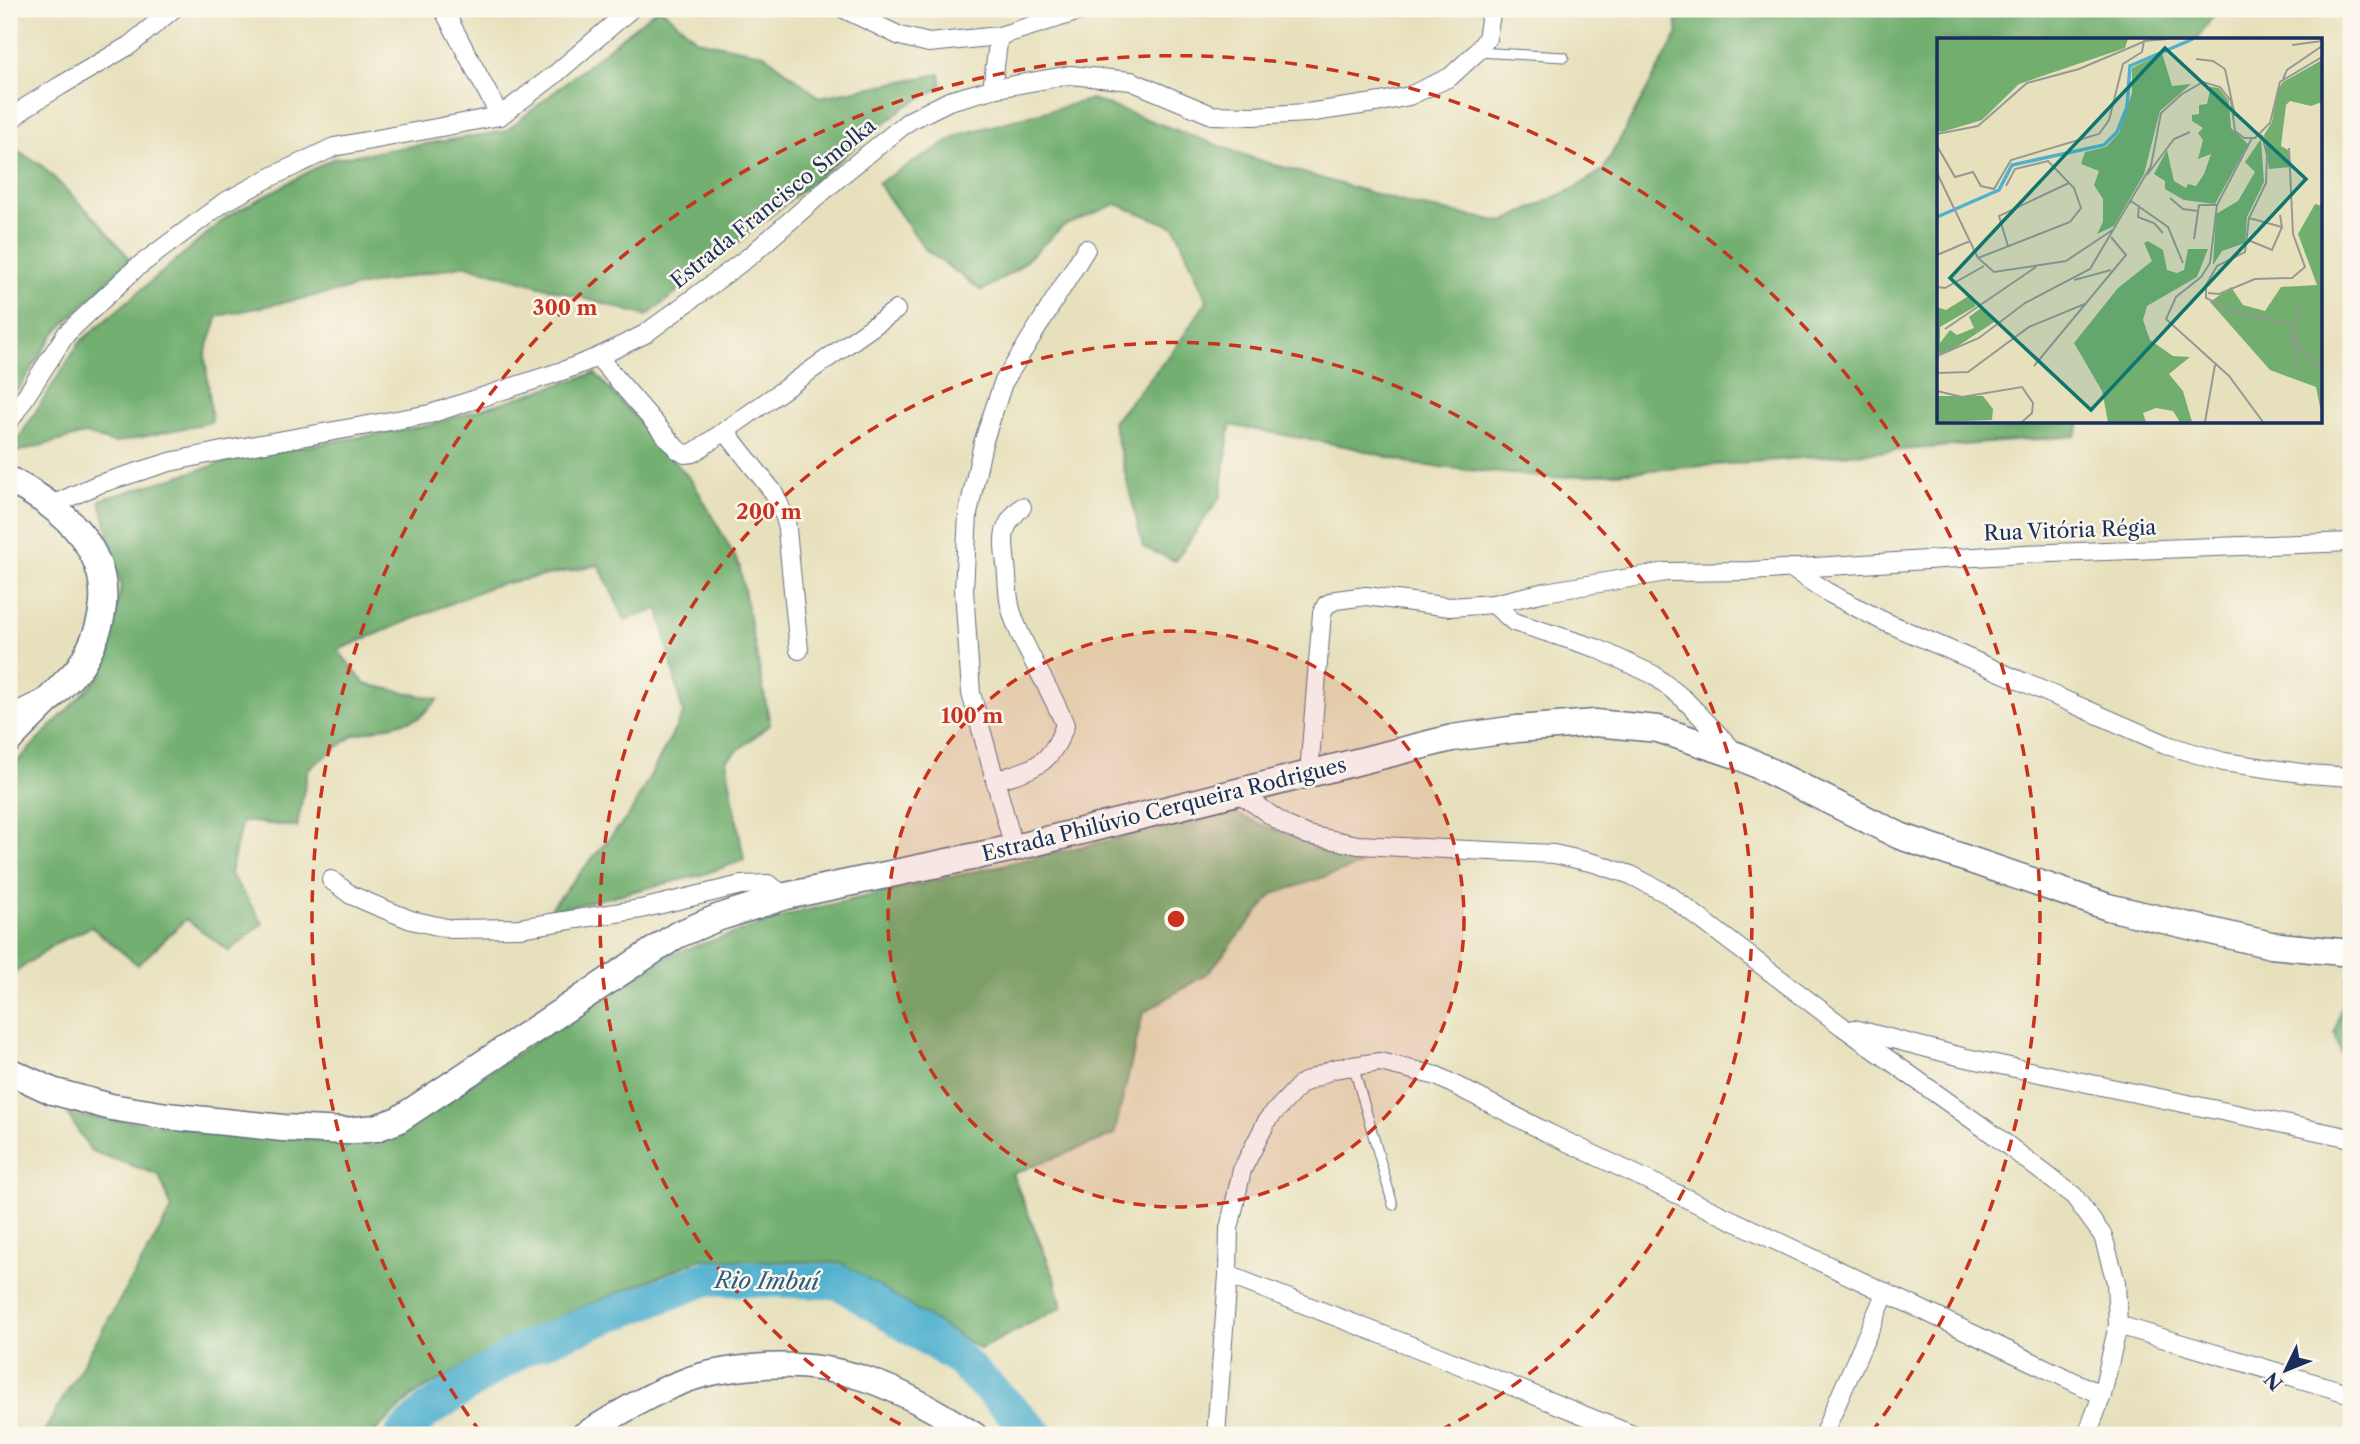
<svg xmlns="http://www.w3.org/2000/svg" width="2360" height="1444" viewBox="0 0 2360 1444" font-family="'Libre Caslon Text',serif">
  <rect width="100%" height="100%" fill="#fbf7ec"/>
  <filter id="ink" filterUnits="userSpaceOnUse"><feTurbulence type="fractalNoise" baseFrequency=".0143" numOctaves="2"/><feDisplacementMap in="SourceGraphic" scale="14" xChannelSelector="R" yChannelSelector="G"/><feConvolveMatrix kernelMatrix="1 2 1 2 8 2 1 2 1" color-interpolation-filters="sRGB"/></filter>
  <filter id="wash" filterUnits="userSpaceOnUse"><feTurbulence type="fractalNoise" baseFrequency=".00686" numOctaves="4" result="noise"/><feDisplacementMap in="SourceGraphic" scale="28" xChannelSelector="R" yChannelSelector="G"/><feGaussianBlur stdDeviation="1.57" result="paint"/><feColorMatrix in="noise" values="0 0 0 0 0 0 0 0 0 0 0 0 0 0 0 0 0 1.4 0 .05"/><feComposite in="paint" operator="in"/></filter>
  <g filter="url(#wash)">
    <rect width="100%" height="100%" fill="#e7e0bc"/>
    <g fill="#72af6f" stroke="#466f66" stroke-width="2">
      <path d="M657 9H662L697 40 764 54 819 97 940 74 942 87 906 106 647 316 465 265 218 316 205 355 212 422 114 443 85 434 9 454 80 342 228 216 332 159 506 131Z"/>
      <path d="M1674 9H2218L2196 40H1938V422H2080L2076 436 1552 478 1418 465 1350 447 1230 425 1221 496 1175 561 1143 547 1113 422 1174 350 1207 301 1175 227 1116 204 1063 226 1017 269 982 291 926 250 878 183 962 134 1092 99 1255 159 1413 205 1503 222 1575 188 1603 170 1678 33Z"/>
      <path d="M9 147 40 164 99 222 130 259 53 335 9 404Z"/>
      <path d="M595 373 693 482 739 564 770 724 726 760 744 860 701 875 547 912 630 814 683 714 659 609 625 620 599 565 492 586 338 650 365 684 438 699 419 718 354 735 308 769 297 827 242 821 230 873 263 923 229 951 186 919 138 965 91 927 56 943 9 977V770L102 674 121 586 100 500 242 457 431 425Z"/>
      <path d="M1231 812 1361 865 1273 894 1208 973 1143 1013 1114 1135 1012 1174 1055 1279 1062 1307 980 1349 841 1263 702 1259 532 1328 414 1395 371 1435H42L172 1209 159 1175 91 1151 68 1115 373 1146 672 954 799 912Z"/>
      <path d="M2348 977 2351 978V1086L2335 1033Z"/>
    </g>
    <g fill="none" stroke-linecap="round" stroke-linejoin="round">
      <path stroke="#50b1cf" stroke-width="35" d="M402 1435 427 1411 522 1349 708 1278 839 1282 957 1357 1037 1435"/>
    </g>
  </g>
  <g filter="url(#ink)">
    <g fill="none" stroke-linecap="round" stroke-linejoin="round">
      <defs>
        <g id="lane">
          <path d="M1477 52 1564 57"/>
          <path d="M1353 1065 1393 1205"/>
        </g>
        <g id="street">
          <path d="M443 9 500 116"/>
          <path d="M844 9 900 36 929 43 999 36 1086 9"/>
          <path d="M992 89 999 36"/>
          <path d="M9 122 26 107 60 86 130 45 173 9"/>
          <path d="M598 357 677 449 685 454 693 453 725 431 896 310"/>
          <path d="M9 422 66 334 136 268 223 203 271 177 334 147 500 116 553 76 631 9"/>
          <path d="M725 431 774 493 786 520 799 650"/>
          <path d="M52 505 99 484 170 462 222 451 430 414 565 370 598 357 645 334 750 256 843 174 909 121 949 101 992 89 1070 75 1131 81 1212 115 1253 116 1307 113 1381 102 1409 96 1450 77 1477 52 1487 38 1492 9"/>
          <path d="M1791 568 1827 592 1881 620 2170 746 2224 762 2308 774 2351 777"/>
          <path d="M1493 604 1514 622 1596 648 1654 675 1684 699 1734 751"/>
          <path d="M9 715 40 700"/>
          <path d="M1309 773 1322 613 1326 605 1336 600 1366 596 1450 607 1493 604 1545 592 1666 572 1751 571 2023 554 2351 542"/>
          <path d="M995 781C1035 767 1049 768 1065 725 1050 686 1025 653 1012 613 1007 599 1008 581 1006 565 1003 538 1000 527 1022 507"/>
          <path d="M1239 793 1285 825 1308 835 1358 845 1554 854 1594 863 1631 875 1669 895 1843 1027 1994 1135 2074 1196 2103 1236 2116 1282 2118 1325 2102 1395 2087 1435"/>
          <path d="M1014 848 971 693 964 590 968 514 983 443 1003 383 1086 249"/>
          <path d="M331 880 351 895 379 907 411 920 451 929 519 928 641 909 741 885 768 884 786 896"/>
          <path d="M1854 1029 1962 1057 2351 1138"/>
          <path d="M1228 1275 1435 1355 1633 1435"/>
          <path d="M2118 1325 2351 1394"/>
          <path d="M1216 1435 1228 1275 1229 1229 1242 1170 1268 1119 1301 1084 1333 1069 1380 1062 1437 1076 1548 1133 2102 1395"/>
          <path d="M1823 1435 1886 1292"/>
        </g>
        <path id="secondary" d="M583 1435C615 1416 647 1395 682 1382 701 1374 724 1370 744 1368 837 1356 898 1387 975 1435"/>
        <g id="primary">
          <path d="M9 480C86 519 133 579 82 663 77 672 68 679 61 687 44 705 26 722 9 740"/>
          <path d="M9 1071 52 1091 111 1107 167 1116 283 1128 346 1131 376 1128 398 1120 677 935 717 918 786 896 1014 848 1452 738 1517 729 1595 723 1658 729 1739 756 1900 836 2108 907 2271 945 2351 953"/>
        </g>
      </defs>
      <use href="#lane" stroke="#626d7f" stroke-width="11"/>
      <use href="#street" stroke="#626d7f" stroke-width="20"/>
      <use href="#secondary" stroke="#626d7f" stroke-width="27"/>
      <use href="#primary" stroke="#626d7f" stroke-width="29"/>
      <use href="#lane" stroke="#fff" stroke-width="9"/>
      <use href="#street" stroke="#fff" stroke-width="18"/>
      <use href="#secondary" stroke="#fff" stroke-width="24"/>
      <use href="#primary" stroke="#fff" stroke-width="26"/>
    </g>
  </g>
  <circle cx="1176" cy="919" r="288" fill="#c8321e" fill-opacity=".12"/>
  <g fill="none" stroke="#c8321e" stroke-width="3.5" stroke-dasharray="12 9">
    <circle cx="1176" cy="919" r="288"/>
    <path d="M919 1434A576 576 0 1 1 1433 1434"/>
    <path d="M481 1433A864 864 0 1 1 1871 1433"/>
  </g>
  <g text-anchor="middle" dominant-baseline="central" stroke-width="5" stroke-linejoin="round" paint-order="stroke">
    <g font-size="21" fill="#1b2f5e" stroke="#fbf7ec">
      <text transform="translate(773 203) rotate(-39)">Estrada Francisco Smolka</text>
      <text transform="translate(2070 530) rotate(-2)">Rua Vitória Régia</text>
      <text transform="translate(1164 809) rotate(-14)">Estrada Philúvio Cerqueira Rodrigues</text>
    </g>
    <g font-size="23" font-style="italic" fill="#2e5c86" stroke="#fbf7ec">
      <text transform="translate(767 1281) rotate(1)">Rio Imbuí</text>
    </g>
  </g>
  <g transform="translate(1937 38)">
    <rect width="385" height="385" fill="#e7e0bc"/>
    <path d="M0 1H191L188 10 82 46 45 82 5 94 0 93ZM225 15 235 48 254 46 223 73 207 136 177 188 160 196 166 184V161L157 147 162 133 144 126 148 114 169 109 182 95 195 55V30ZM385 22V64L374 68 353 63 349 67 344 108 351 112 355 129 332 131 327 97 335 84 340 53 346 44ZM267 48 282 50 292 63 294 90 311 106 278 166 247 162 228 151V143L217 136 230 112 237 143 249 150 251 146 259 148 267 136 274 116 261 121 266 102 261 95 266 90 255 83V77L262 76V67L270 66 273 52ZM324 101 327 144 310 179 308 205 285 213 276 227 279 176 301 163 318 134 308 124ZM378 166 385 168V379L379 349 333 332 273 264 294 249 306 267 328 273 344 249 380 247 361 196ZM211 203 226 212 230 232 240 235 247 232 251 211H271L260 239 210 268 206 282 213 302 236 318 253 319 232 336 246 353 255 384H243L236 373 219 370 206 375 209 384H171L165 353 137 305 181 250 215 223 207 205ZM33 257 39 268 3 289V305L13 292 20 297 37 290 32 279 44 270 60 282 12 314 0 316V269L9 272ZM0 358H46L56 371 55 382 0 384Z" fill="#72af6f"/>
    <path fill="none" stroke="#50b1cf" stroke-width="3.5" d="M0 179 62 152 75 127 167 107 180 94 190 69 193 28 256 1"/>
    <path fill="none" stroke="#959996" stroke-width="2" d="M355 7 385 3M259 21 276 23 288 31 298 78M346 41 350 32 385 8M0 96 41 88 90 45 142 31 206 4M325 97 330 117 329 145 312 180 308 214 280 228 269 247V260L295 273 357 287M315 100 280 167 273 225 264 239 239 259 229 281 292 338 326 384M0 108 18 139 36 134 44 148 57 151 74 122 162 96 172 82 186 26 205 14 207 3 230 1M0 135 41 220 57 234 129 223 177 191M210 137 237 101 253 94M233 160 246 171 261 173M194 163 231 189 246 225M202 167 201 179 217 185 226 195M312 180 345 189M257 201 262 167H280M311 202 335 212 345 189 343 177M71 208 62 178 132 145M0 217 33 203M41 220 133 184 144 170 137 150 111 123 78 131 69 148M137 242 174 232M0 249 8 250 47 228M271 255 282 256 318 241 355 240 368 229 356 196 352 110M363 265 355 296 374 325 385 330M8 291 99 229M355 298 359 327M0 318 42 300 88 265 153 231 214 128 224 75 245 56 266 44 283 49 294 63 298 93 307 100H318L333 85 343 44 385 19M97 328 189 217 174 199M0 335 31 334 92 289 150 265M0 353 25 359 85 349 96 365 95 375 85 384M268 384 278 327"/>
    <path fill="#0f766e" fill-opacity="0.15" stroke="#0f766e" stroke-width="3.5" d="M228 10 369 141 154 372 13 240Z"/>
    <rect width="385" height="385" fill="none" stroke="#1b2f5e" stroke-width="3.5"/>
  </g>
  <circle cx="1176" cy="919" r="10" fill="#c8321e" stroke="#fbf7ec" stroke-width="3.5"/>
  <g font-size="21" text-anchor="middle" font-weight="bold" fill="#c8321e" stroke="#fbf7ec" stroke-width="5" stroke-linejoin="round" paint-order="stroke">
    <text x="565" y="315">300 m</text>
    <text x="769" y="519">200 m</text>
    <text x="972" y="723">100 m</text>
  </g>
  <rect width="2360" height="1444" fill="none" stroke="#fbf7ec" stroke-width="35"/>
  <g transform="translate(2286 1370) rotate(227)" stroke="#fbf7ec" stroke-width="5" paint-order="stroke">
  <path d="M0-5L12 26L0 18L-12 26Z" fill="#1b2f5e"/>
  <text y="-10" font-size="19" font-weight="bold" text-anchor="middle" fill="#1b2f5e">N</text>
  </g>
</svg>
